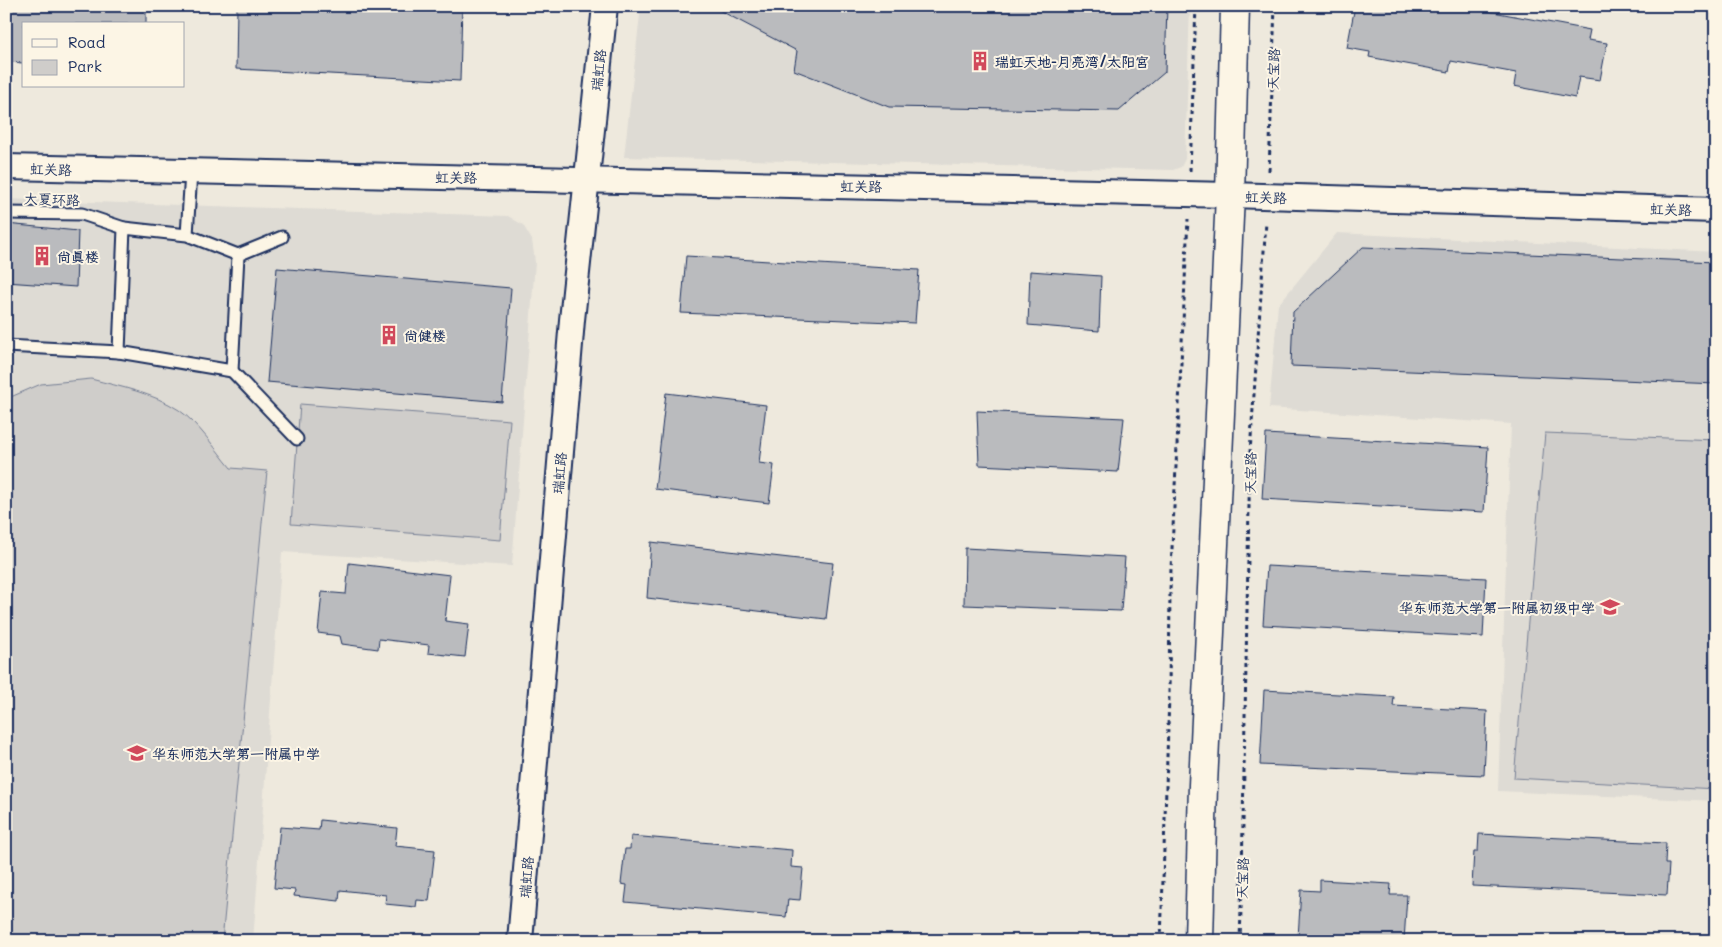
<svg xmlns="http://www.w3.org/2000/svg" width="1722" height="947" viewBox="0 0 1722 947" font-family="Mali,'LXGW WenKai TC',sans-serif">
  <rect width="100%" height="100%" fill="#eee9dd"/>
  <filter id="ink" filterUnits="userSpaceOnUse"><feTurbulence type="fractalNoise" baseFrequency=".02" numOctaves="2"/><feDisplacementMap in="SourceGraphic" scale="10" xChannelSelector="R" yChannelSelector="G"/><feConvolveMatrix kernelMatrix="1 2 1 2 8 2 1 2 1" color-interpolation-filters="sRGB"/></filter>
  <g filter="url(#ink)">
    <g fill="#dedbd4">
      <path d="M641 6H1190L1185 159 1181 167 1173 170 624 157Z"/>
      <path d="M6 199 508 216 523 225 532 240 535 262 512 566 282 552 253 941H6Z"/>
      <path d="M1337 233 1716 252V801L1498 791 1511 424 1269 408 1278 305Z"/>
    </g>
    <g fill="#cfcdca" stroke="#757e94">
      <path d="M91 379C121 387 153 393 179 410 198 423 216 450 231 468L267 471 222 941H6V399L41 384Z"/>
      <path d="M300 404 510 420 500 540 291 524Z"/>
      <path d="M1545 433 1716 440V789L1514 778Z"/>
    </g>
    <g fill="#babbbe" stroke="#1b2f5e">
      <path d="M6 6H146V24H24V63L6 62Z"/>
      <path d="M237 6H462L460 81 236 69Z"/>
      <path d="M719 6H1167L1165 72 1119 111 889 107 794 70 797 51 719 10Z"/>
      <path d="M1355 6H1461L1590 30 1588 40 1607 43 1600 80 1579 77 1575 98 1514 86 1516 73 1451 61 1449 72 1369 57 1370 52 1347 48Z"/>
      <path d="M6 224 78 231 76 287 6 282Z"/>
      <path d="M1363 247 1716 262V384L1291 366 1293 312Z"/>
      <path d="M686 256 919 270 915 323 681 313Z"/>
      <path d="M277 268 511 288 502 402 267 382Z"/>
      <path d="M1030 271 1101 276 1099 331 1028 325Z"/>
      <path d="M666 393 766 405 759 463 774 465 769 503 655 489Z"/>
      <path d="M977 411 1124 418 1118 472 979 465Z"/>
      <path d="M1266 434 1488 447 1484 512 1262 499Z"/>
      <path d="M651 542 833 563 826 619 647 598Z"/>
      <path d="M965 548 1125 557 1121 611 964 605Z"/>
      <path d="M349 563 450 575 445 621 469 624 465 657 428 653 429 645 379 639 378 649 342 644 340 636 318 633 322 592 346 594Z"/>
      <path d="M1267 566 1486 578 1483 637 1263 625Z"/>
      <path d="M1264 690 1394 697 1393 706 1487 711 1484 775 1260 765Z"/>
      <path d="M320 820 397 828 395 846 435 850 429 901 417 900 416 907 385 904 386 895 340 890 339 901 294 896 295 890 274 888 280 827 319 830Z"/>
      <path d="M1479 834 1666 843 1665 864H1669L1667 895 1472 886 1474 851H1478Z"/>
      <path d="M631 836 792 850 791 867 803 868 800 900 788 899 786 917 625 902 627 885 621 884 625 849H630Z"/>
      <path d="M1320 880 1391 884 1390 895H1407L1404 941H1352L1298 938 1301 890 1320 891Z"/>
    </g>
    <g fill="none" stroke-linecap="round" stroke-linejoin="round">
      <defs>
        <g id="lane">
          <path d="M6 213 82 214 124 228"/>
          <path d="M187 235 238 255 232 371 119 352 124 228 187 235 191 172"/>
          <path d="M238 255 282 237"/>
          <path d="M6 346 119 352"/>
          <path d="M232 371 297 439"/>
        </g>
        <g id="street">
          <path d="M6 167 1230 195 1716 210"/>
          <path d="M520 941 572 320 605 6"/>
        </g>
        <path id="secondary" d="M1199 941 1203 785 1230 195 1235 6"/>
      </defs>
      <use href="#lane" stroke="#1b2f5e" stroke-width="15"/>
      <use href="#street" stroke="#1b2f5e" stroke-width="28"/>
      <use href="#secondary" stroke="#1b2f5e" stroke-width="31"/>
      <g stroke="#1b2f5e" stroke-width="3" stroke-dasharray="4 4" stroke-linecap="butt">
        <path d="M1190 171 1196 6"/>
        <path d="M1269 171 1275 6"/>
        <path d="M1161 941 1169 696 1170 590 1188 219"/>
        <path d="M1240 941 1242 876 1250 452 1266 222"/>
      </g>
      <use href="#lane" stroke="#fcf5e5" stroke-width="11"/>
      <use href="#street" stroke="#fcf5e5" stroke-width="24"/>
      <use href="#secondary" stroke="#fcf5e5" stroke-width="28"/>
    </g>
  </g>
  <defs>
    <symbol id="building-bare" viewBox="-9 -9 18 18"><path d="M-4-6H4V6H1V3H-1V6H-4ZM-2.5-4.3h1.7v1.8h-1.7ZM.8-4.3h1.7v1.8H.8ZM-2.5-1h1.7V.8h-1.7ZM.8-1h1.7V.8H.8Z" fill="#d1495b" stroke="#fcf5e5" stroke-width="2.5" paint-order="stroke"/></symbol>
    <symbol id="school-bare" viewBox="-9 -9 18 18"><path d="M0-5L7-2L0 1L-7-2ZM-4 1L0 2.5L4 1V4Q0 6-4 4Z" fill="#d1495b" stroke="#fcf5e5" stroke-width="2.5" paint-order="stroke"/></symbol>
  </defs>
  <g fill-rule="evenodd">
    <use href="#building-bare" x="966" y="47" width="28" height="28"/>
    <use href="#building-bare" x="28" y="242" width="28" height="28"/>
    <use href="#building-bare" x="375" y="321" width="28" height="28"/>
    <use href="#school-bare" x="1596" y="593" width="28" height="28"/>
    <use href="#school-bare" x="123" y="739" width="28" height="28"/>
  </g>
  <g text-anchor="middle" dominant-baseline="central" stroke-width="4" stroke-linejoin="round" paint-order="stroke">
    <g font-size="14" font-weight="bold" fill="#1b2f5e" stroke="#fcf5e5" text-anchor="start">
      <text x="995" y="61">瑞虹天地-月亮湾/太阳宫</text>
      <text x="57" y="256">尚真楼</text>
      <text x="404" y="335">尚健楼</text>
      <text x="1595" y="607" text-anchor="end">华东师范大学第一附属初级中学</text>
      <text x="152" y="753">华东师范大学第一附属中学</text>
    </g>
    <g font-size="14" fill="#1b2f5e" stroke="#fcf5e5">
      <text transform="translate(1273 69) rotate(-88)">天宝路</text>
      <text transform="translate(598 70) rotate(-84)">瑞虹路</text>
      <text transform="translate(51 169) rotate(2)">虹关路</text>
      <text transform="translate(456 177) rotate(1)">虹关路</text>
      <text transform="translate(861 186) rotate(1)">虹关路</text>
      <text transform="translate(1266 197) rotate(2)">虹关路</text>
      <text transform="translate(52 199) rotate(2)">大夏环路</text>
      <text transform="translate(1671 209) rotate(2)">虹关路</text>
      <text transform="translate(559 473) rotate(-85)">瑞虹路</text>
      <text transform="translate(1250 473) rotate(-89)">天宝路</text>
      <text transform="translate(526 877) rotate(-85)">瑞虹路</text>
      <text transform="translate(1242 878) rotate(-88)">天宝路</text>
    </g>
  </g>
  <rect width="1722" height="947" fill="none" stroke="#fcf5e5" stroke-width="25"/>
  <rect x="12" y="12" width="1697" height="922" fill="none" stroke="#1b2f5e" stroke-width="2" filter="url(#ink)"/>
  <rect x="22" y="22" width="162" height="65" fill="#fcf5e5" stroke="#a2a6af"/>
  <rect x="32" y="39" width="25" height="8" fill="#fcf5e5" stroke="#a2a6af"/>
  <text x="68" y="48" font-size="15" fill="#1b2f5e">Road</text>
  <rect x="32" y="60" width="25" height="15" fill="#cfcdca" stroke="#a2a6af"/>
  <text x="68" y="72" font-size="15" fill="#1b2f5e">Park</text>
</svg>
